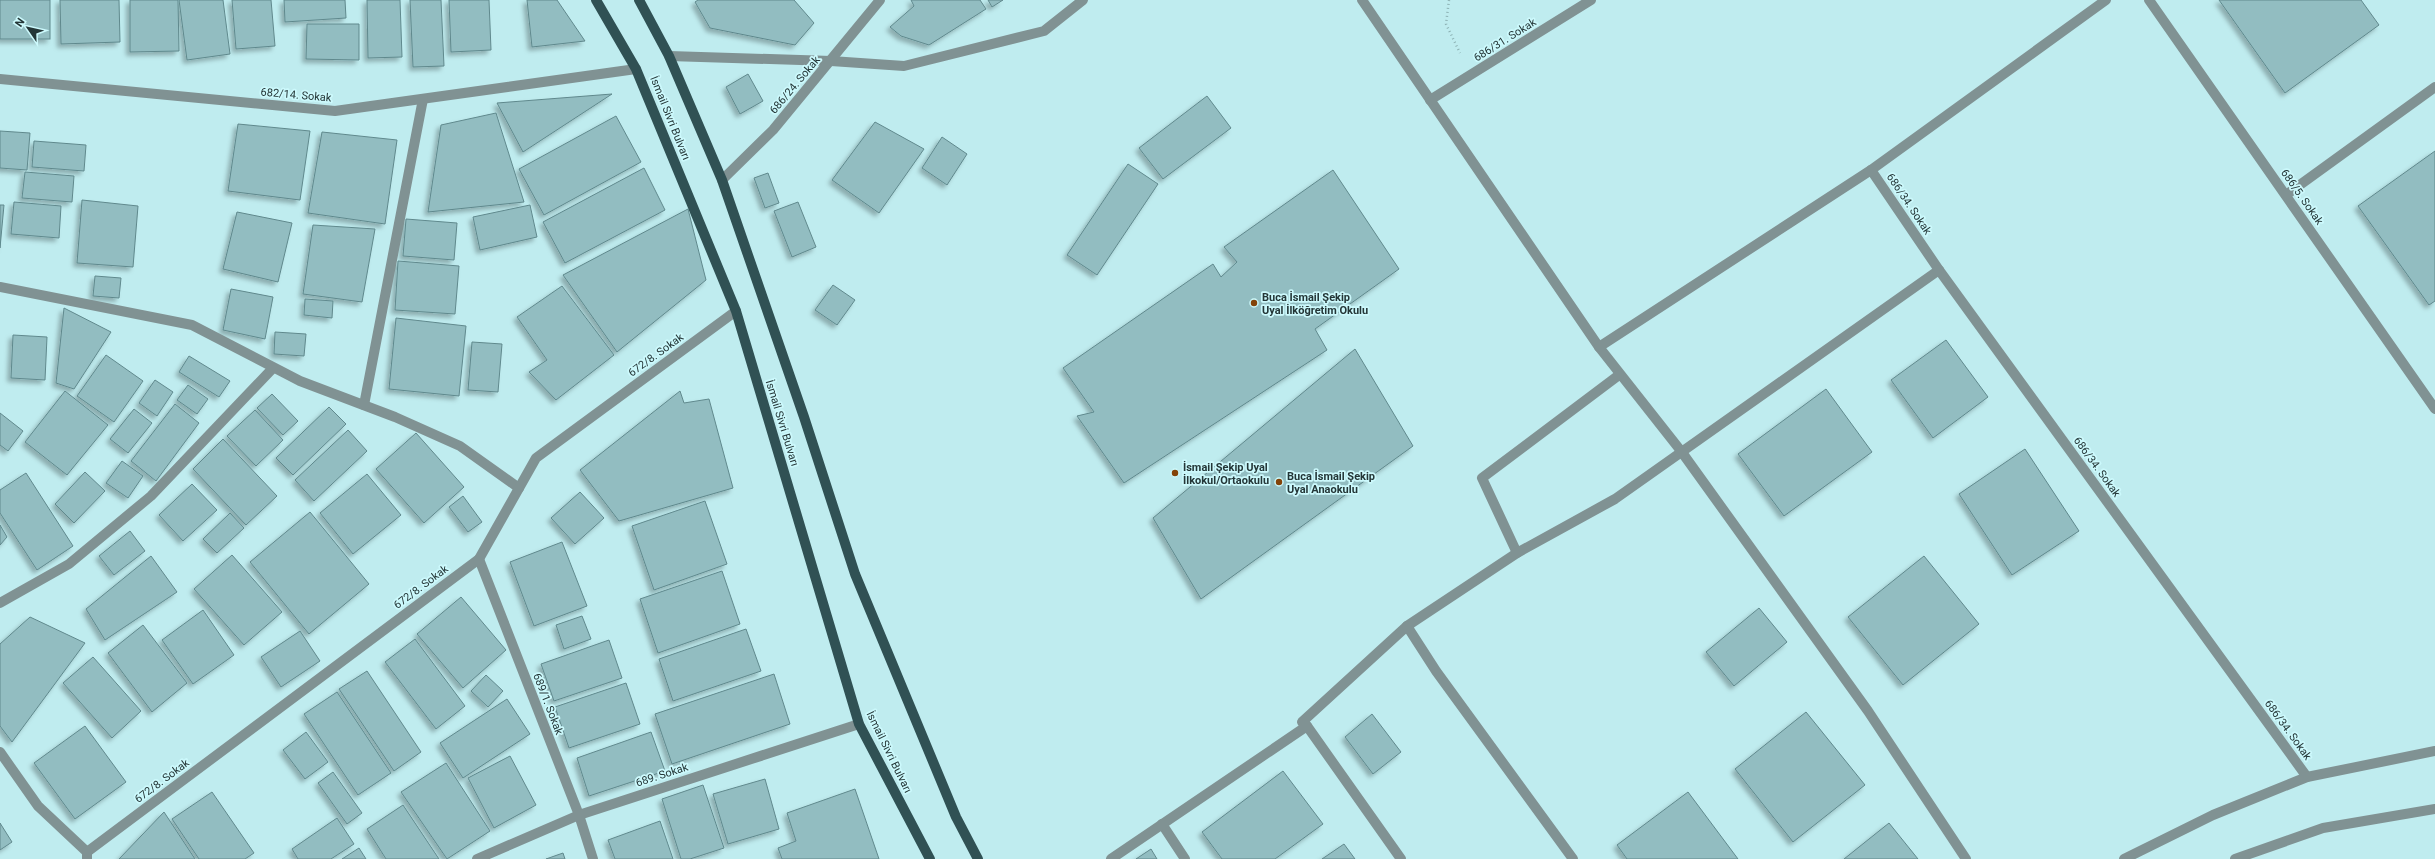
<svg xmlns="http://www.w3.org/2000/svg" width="2435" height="859" viewBox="0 0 2435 859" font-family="Roboto,sans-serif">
  <defs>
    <filter id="shadow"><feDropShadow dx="-3.5" dy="3.5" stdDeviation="2" flood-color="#0004"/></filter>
  </defs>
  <rect width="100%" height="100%" fill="#bfecef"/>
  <g fill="#92bdc1" stroke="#60898d" filter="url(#shadow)">
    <rect x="0" y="0" width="50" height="39"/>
    <path d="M60 0H119L120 42 61 44Z"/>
    <path d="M130 0H178L179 51 130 52Z"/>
    <path d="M179 0H223L230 54 187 60Z"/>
    <path d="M232 0H271L275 46 236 49Z"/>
    <path d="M284 0H345L346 18 285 22Z"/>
    <path d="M367 0H400L402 57 368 58Z"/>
    <path d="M410 0H441L444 66 413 67Z"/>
    <path d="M449 0H489L491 50 451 52Z"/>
    <path d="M527 0H557L585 41 532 47Z"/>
    <path d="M698 0H794L814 23 795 45 710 28 695 2Z"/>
    <path d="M911 0H980L986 9 929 45 901 36 890 27 914 6Z"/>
    <path d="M988 0H1003L992 7Z"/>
    <path d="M2219 0H2361L2379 25 2285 93Z"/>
    <path d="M307 24H359V60L306 59Z"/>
    <path d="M748 74 763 101 740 114 726 87Z"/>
    <path d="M612 94 523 152 497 103Z"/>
    <path d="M1207 96 1231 128 1163 179 1139 148Z"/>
    <path d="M496 113 524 202 428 212 441 125Z"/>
    <path d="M616 116 641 162 544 215 519 169Z"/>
    <path d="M875 122 924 149 879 213 832 180Z"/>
    <path d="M238 124 310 131 300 200 228 191Z"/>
    <path d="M0 131 30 133 27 170 0 168Z"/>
    <path d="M322 132 397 140 385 224 308 213Z"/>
    <path d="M942 137 967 154 947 185 922 168Z"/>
    <path d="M34 141 86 145 84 171 32 167Z"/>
    <path d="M2435 151V301L2429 305 2358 206Z"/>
    <path d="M1128 164 1158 184 1097 275 1067 255Z"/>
    <path d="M644 168 665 210 565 263 543 222Z"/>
    <path d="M1333 170 1399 269 1315 329 1327 350 1124 483 1077 416 1094 412 1063 368 1213 264 1221 277 1237 262 1224 247Z"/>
    <path d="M25 172 74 176 72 202 22 198Z"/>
    <path d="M768 173 779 203 765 208 754 178Z"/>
    <path d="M82 200 138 206 133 267 77 263Z"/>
    <path d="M14 202 61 206 59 238 11 234Z"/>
    <path d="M798 202 816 247 792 257 774 211Z"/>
    <path d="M0 205H4L0 248Z"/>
    <path d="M530 205 537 237 480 250 473 217Z"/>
    <path d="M688 209 706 280 617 352 563 275Z"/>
    <path d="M237 212 292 223 278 282 223 269Z"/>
    <path d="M406 219 457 223 454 260 403 256Z"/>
    <path d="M313 225 375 229 362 302 303 294Z"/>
    <path d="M398 261 459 266 455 314 395 310Z"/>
    <path d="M95 276 121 278 119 298 93 296Z"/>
    <path d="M833 285 855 300 837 325 815 310Z"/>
    <path d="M562 286 614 355 556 400 529 372 547 360 517 317Z"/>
    <path d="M231 289 273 297 265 339 223 330Z"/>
    <path d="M305 299 333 301 332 318 304 315Z"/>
    <path d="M64 308 111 332 74 389 56 383Z"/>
    <path d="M396 318 466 326 459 396 389 389Z"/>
    <path d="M275 332 306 334 304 356 274 354Z"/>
    <path d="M13 335 47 337 45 380 11 378Z"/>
    <path d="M1946 340 1988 397 1933 438 1891 380Z"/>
    <path d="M472 342 502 344 498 392 468 390Z"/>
    <path d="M1355 349 1413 446 1201 599 1153 518Z"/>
    <path d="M106 355 143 381 114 422 77 396Z"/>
    <path d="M189 356 230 381 219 397 179 372Z"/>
    <path d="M155 380 173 392 157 416 139 403Z"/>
    <path d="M188 385 208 399 197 414 177 400Z"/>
    <path d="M1826 389 1872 452 1784 516 1738 454Z"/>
    <path d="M65 391 108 425 67 475 25 442Z"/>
    <path d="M680 391 684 403 709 399 733 488 619 521 580 470Z"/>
    <path d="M272 394 298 421 283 435 257 408Z"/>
    <path d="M175 404 199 423 156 481 131 461Z"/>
    <path d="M329 407 346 424 293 475 276 458Z"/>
    <path d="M134 409 152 423 128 453 110 439Z"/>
    <path d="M255 410 283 440 256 466 227 436Z"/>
    <path d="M0 413 23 431 8 451 0 445Z"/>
    <path d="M348 430 367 451 314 501 295 480Z"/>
    <path d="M416 433 464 487 424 523 376 469Z"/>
    <path d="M223 439 277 496 246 525 193 469Z"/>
    <path d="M2025 449 2079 531 2012 575 1959 494Z"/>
    <path d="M122 461 143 476 128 498 106 483Z"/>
    <path d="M85 472 105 491 74 523 55 504Z"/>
    <path d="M26 473 73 546 37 570 0 513V490Z"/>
    <path d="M367 474 401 515 353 554 320 513Z"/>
    <path d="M192 484 217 510 183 541 159 515Z"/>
    <path d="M580 492 604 518 575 544 551 518Z"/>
    <path d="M463 496 482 522 468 532 449 507Z"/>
    <path d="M705 501 727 564 654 590 632 526Z"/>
    <path d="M310 512 369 584 309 634 250 562Z"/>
    <path d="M230 513 244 528 217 553 203 539Z"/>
    <path d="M0 525 7 537 0 545Z"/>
    <path d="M130 531 145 551 114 575 99 556Z"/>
    <path d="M562 542 587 606 534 626 510 562Z"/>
    <path d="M232 555 282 612 244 645 194 589Z"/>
    <path d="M151 556 177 592 105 640 86 609Z"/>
    <path d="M1924 556 1979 624 1903 685 1848 617Z"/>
    <path d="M722 571 740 624 658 653 640 599Z"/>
    <path d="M461 597 506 650 463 688 417 634Z"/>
    <path d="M1759 608 1787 642 1734 686 1706 652Z"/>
    <path d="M203 610 234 655 193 684 162 640Z"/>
    <path d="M582 616 591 639 564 649 556 625Z"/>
    <path d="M30 617 85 643 12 742 0 726V644Z"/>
    <path d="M143 625 187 683 152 712 108 653Z"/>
    <path d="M746 629 761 671 673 701 659 659Z"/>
    <path d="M300 631 320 661 281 687 261 657Z"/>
    <path d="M415 639 465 706 436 729 385 662Z"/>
    <path d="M609 640 622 678 554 701 541 664Z"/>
    <path d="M93 657 141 711 112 738 63 683Z"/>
    <path d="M367 671 421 752 394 771 339 689Z"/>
    <path d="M774 674 790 724 672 764 655 714Z"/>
    <path d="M486 675 503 691 488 707 471 691Z"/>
    <path d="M626 683 640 724 569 748 555 707Z"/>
    <path d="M337 692 391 773 358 795 304 714Z"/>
    <path d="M507 699 530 734 463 778 440 743Z"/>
    <path d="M1806 712 1865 785 1793 842 1735 769Z"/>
    <path d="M1372 714 1401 752 1373 774 1345 737Z"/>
    <path d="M85 726 126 782 75 819 34 763Z"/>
    <path d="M306 732 328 762 305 779 283 750Z"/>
    <path d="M651 732 665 771 589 796 577 758Z"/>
    <path d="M510 756 536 805 494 828 468 778Z"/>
    <path d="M446 763 490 831 447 859 401 792Z"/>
    <path d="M1283 771 1323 824 1275 859H1222L1202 832Z"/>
    <path d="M333 772 362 813 347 824 318 783Z"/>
    <path d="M765 779 779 829 728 844 713 794Z"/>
    <path d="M703 785 724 848 690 859H681L662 799Z"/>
    <path d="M855 789 879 859H782L778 848 796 841 787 813Z"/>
    <path d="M212 792 254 853 245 859H199L172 819Z"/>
    <path d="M1688 792 1738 859H1627L1617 845Z"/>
    <path d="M403 805 439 859H386L367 829Z"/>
    <path d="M164 812 195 859H119Z"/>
    <path d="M337 818 354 844 331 859H298L292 849Z"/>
    <path d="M660 821 673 859H615L608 840Z"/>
    <path d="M0 823 12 842 0 850Z"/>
    <path d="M1889 823 1918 859H1844Z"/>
    <path d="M1344 844 1355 859H1322Z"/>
    <path d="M359 848 366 859H342Z"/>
    <path d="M1151 849 1157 859H1136Z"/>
    <path d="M563 853 565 859H546Z"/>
  </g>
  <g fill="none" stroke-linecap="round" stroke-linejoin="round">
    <path stroke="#8eb3b5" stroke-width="2.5" stroke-dasharray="1 3" stroke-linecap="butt" d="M1449 0 1446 24 1460 53"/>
    <g stroke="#809293" stroke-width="10">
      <path d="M1362 0 1599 347 1681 451 1868 711 1966 859"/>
      <path d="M2149 0 2435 409"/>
      <path d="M669 56 831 61 904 66 1044 31 1083 0"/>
      <path d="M0 79 335 111 636 69"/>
      <path d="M1430 100 1591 0"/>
      <path d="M1871 170 1939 270 2307 777"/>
      <path d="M722 180 773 130 880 0"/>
      <path d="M2286 195 2435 87"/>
      <path d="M0 287 192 325 300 381 395 417 460 446 519 488"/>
      <path d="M1599 347 1871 170 2106 0"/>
      <path d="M364 405 423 99"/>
      <path d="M1517 553 1482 478 1619 375"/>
      <path d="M479 559 579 815 593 859"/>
      <path d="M0 603 69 564 151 496 273 368"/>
      <path d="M0 752 38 806 87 852V859"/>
      <path d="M1162 824 1185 859"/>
      <path d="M87 852 479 559 536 458 736 311"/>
      <path d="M477 859 579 815 859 724"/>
      <path d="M1111 859 1307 726"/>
      <path d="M1401 859 1307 726 1302 722 1407 626"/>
      <path d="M1573 859 1436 671 1407 626 1517 553 1615 499 1939 270"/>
      <path d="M2124 859 2213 815 2307 777 2435 751"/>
      <path d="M2235 859 2323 828 2435 809"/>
    </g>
    <g stroke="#305154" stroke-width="10">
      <path d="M596 0 636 69 736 311 859 724 930 859"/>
      <path d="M639 0 669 56 722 180 804 417 855 574 956 817 978 859"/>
    </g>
  </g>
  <g fill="#834308" stroke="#ccf9fc" stroke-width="1.5">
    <circle cx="1254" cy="303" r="4"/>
    <circle cx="1175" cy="473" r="4"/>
    <circle cx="1279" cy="482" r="4"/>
  </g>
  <g text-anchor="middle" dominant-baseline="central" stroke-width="3.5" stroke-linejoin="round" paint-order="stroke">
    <g font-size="11" fill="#243637" stroke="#ccf9fc">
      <text transform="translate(1505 40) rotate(-32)">686/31. Sokak</text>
      <text transform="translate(795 85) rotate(-50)">686/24. Sokak</text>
      <text transform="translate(296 95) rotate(5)">682/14. Sokak</text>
      <text transform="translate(670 118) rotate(68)">İsmail Sivri Bulvarı</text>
      <text transform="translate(2302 197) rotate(55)">686/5. Sokak</text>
      <text transform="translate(1909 204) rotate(56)">686/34. Sokak</text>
      <text transform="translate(656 355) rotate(-36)">672/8. Sokak</text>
      <text transform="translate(782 423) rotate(73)">İsmail Sivri Bulvarı</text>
      <text transform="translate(2097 467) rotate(54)">686/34. Sokak</text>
      <text transform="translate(421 587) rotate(-37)">672/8. Sokak</text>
      <text transform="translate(548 704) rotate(69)">689/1. Sokak</text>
      <text transform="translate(2288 730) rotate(54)">686/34. Sokak</text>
      <text transform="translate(889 752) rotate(64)">İsmail Sivri Bulvarı</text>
      <text transform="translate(662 775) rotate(-18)">689. Sokak</text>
      <text transform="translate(162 781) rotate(-37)">672/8. Sokak</text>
    </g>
    <g font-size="11" font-weight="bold" fill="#243637" stroke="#ccf9fc" text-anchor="start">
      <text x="1262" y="297">Buca İsmail Şekip<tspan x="1262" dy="13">Uyal İlköğretim Okulu</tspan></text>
      <text x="1183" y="467">İsmail Şekip Uyal<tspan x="1183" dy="13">İlkokul/Ortaokulu</tspan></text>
      <text x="1287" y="476">Buca İsmail Şekip<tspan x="1287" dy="13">Uyal Anaokulu</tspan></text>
    </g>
  </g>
  <g transform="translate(28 28) rotate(304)" stroke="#ccf9fc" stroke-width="3" paint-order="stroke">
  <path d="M0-3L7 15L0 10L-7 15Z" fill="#243637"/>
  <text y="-6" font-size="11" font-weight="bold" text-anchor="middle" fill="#243637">N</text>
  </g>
</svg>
